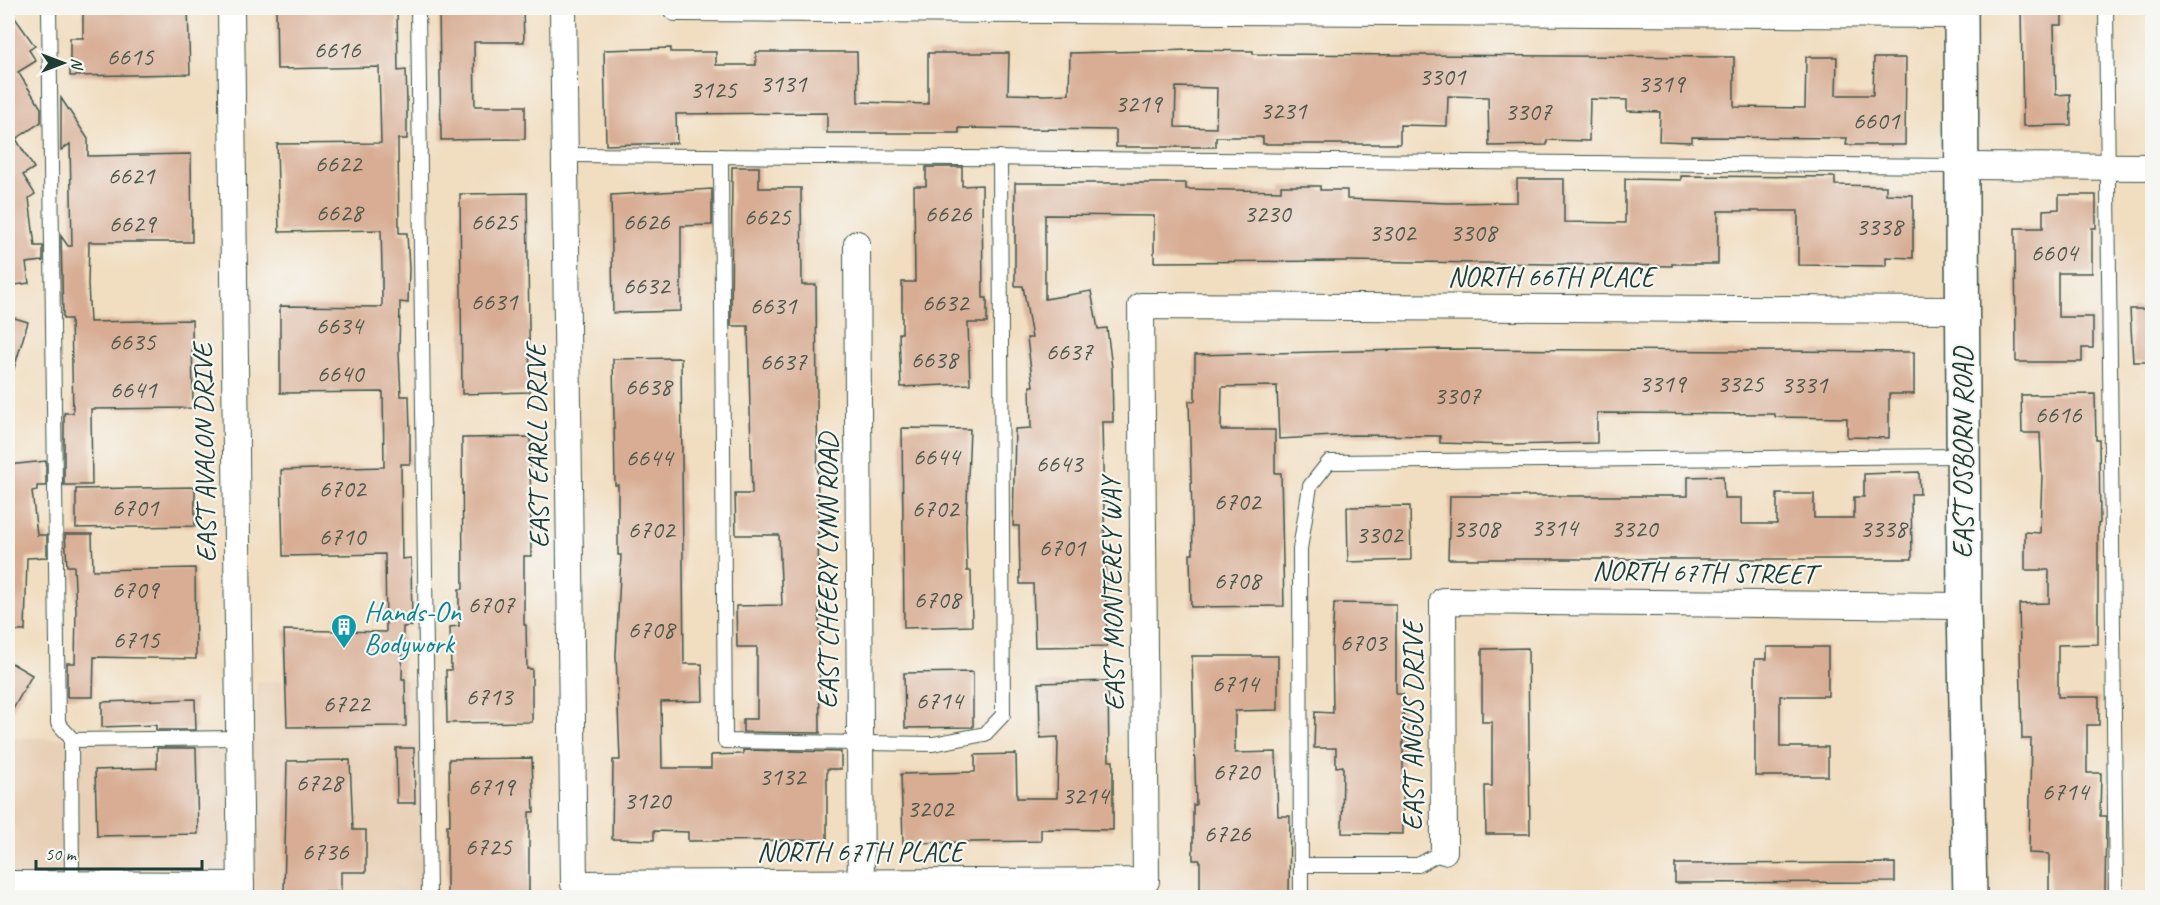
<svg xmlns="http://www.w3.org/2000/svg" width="2160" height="905" viewBox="0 0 2160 905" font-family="Caveat,sans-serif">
  <rect width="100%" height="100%" fill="#f6f6f2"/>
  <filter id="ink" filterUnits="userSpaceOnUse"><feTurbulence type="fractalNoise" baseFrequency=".0167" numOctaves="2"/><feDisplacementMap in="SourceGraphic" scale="12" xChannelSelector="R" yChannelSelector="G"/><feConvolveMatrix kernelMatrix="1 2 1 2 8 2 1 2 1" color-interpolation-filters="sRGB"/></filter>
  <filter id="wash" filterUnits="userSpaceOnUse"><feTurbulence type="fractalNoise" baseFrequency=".008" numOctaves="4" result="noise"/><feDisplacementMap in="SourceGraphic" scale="24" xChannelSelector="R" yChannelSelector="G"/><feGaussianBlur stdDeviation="1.35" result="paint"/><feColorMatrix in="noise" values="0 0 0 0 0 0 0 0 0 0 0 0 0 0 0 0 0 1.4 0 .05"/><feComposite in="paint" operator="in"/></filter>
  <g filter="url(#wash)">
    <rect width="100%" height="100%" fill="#f1ddbf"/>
    <path fill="#e8d0b7" d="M434 678 437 897 8 898V738H255L257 681Z"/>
    <g id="blocks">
      <g fill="#d8ad94" fill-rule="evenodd">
        <path d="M8 8 35 46 29 50 36 61 18 72 41 108V122L16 139 34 168 23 175 35 194 29 198 35 246H43V261L26 263 29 283 8 286Z"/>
        <path d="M83 8H188L190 74 70 76V38H83Z"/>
        <path d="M276 8H397L398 71 406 70 407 103V139H398L399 233H407L409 269 408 303 400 302 399 353 401 396H409L410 431V464H401L402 559 411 558 412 626 403 627 402 679H405L406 726 287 727 284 630 386 632 385 554 283 556 281 470 384 467 383 392 280 393V306L382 307V268L381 230 279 232 277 144 381 143 379 67 277 69Z"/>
        <path d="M439 8H523L524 42H474L475 106H525V139L441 140Z"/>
        <path d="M2021 8H2062V25H2054L2056 95 2070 94 2071 125 2023 126Z"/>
        <path d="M671 48V52H716V65H756V52H857L858 102 928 104V53H1009L1008 94 1045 95 1069 94 1070 53 1192 50 1253 51V54L1734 57V107L1805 108 1806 57H1837L1836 95H1873L1874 58H1906L1905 145H1846L1847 138 1692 137V142L1659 141 1660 112 1627 111V100L1590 99 1589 141 1547 140V145L1489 146 1488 97 1448 96 1447 126 1400 125V144H1263V137H1216V147H1116V130L959 128V133H827V113L676 114 677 143 606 145 604 50ZM1176 87 1217 88 1216 128 1175 127Z"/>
        <path d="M61 98 88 139V156L191 154 192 242H89L88 284 90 322 192 320 193 408 91 409 92 485H64V413H73L71 319H63L61 236 68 246H72L70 144 61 150Z"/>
        <path d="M732 167H759V188H801L802 285H816L820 733 743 732V719H757V647H737L736 606 782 605 779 535H736L735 494H752L748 326H731Z"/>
        <path d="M926 167H962V186L982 185 983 298H987V323H968L970 384 901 387 899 333H902V282H915L914 186H926Z"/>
        <path d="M1681 176 1835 177V185L1886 186V194L1913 195V258L1886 257V266L1798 265V211H1718V264H1672V266L1347 261 1154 262V216L1045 215V299L1091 291 1098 329 1107 328 1112 368 1113 422H1102L1107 646 1035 647 1033 584H1020L1019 526H1013L1015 429 1031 428 1030 386H1033L1027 338H1032L1023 286H1015V183H1186V189L1281 191V186H1320V190H1347V199L1447 203 1517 202V179H1564V222L1625 223V179L1681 180Z"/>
        <path d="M712 189V225L681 226V311L613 313 611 195Z"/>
        <path d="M527 193 530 392 462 394 460 194Z"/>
        <path d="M2059 195H2096V228H2092V273H2058V317H2093V348H2082V362H2016L2015 228H2043V210L2059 209Z"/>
        <path d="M2130 309H2152V362H2133Z"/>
        <path d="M8 316 28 322 12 375 8 374Z"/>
        <path d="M1442 349 1914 352V394H1889V438L1847 437V418L1775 417V414L1597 413V443L1510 445 1440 443V436L1353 435 1279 439 1277 386 1222 387 1221 430H1275V473H1281L1284 606 1191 607 1190 554H1193L1189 401H1195V355Z"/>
        <path d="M681 358 684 664H702L703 701 661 702 662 768H711V755L743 754V750L841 752V769H827V840L688 841V832L654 831V840L612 839 613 760H620L616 655 621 555H618V485H615L613 359Z"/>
        <path d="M2095 394 2096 440H2099L2100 523 2098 524V644L2058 645V697H2099V725H2087V773H2101L2100 816H2106L2105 897H2049V854L2029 853 2031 739H2022L2019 604 2049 603V570H2025V532L2040 533 2042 476 2040 433H2022L2021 395Z"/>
        <path d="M902 428 970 429 966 525 967 571H971L972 626 904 628Z"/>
        <path d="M530 437 531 556H524V625H526L527 669H532V722L447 723 446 670H451L450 627 459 626V589H463L462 438Z"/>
        <path d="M46 461V486H37V490L32 491 37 535H47V557L27 558 25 631H8V465Z"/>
        <path d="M1919 472 1920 494H1911L1912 559H1448L1450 496H1688V477L1723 476 1724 498H1741V524H1777V494H1814V518H1854V497H1864V474Z"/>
        <path d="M195 487V526L76 528V489Z"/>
        <path d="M1410 506 1411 560 1348 562 1347 507Z"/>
        <path d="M65 534H92L93 570 195 568 196 659 94 657 93 697H67V663H75L76 610 74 566H67Z"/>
        <path d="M1334 603 1396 604V694H1403V834L1342 833 1343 766 1336 767V748H1314L1315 712 1333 713 1332 647Z"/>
        <path d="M1767 647H1828V696H1780V747H1828V776H1755V659H1767Z"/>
        <path d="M1528 648 1530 834H1486L1485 786H1492V722H1482V649Z"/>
        <path d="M1192 656H1278V710L1235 711V753L1276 752 1278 816H1290L1289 897H1200V860H1193V805H1196Z"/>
        <path d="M8 661 32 675 8 718Z"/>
        <path d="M973 672V727L905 728 904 673Z"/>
        <path d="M1108 681 1109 761H1113V830L1041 829V841L903 843 901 774 975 772V755L1016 754 1017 798H1057L1058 737 1040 738 1039 683Z"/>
        <path d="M195 699 196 730H156V725L102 727V702Z"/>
        <path d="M157 748H196L198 834 97 836 95 770 157 768Z"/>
        <path d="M396 748H414L415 803H397Z"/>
        <path d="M532 758 534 812H529V895L447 897V825H450L449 759Z"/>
        <path d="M350 760 353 830H366V872H341V892H284L287 761Z"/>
        <path d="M1895 863V882L1675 883V864Z"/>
      </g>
    </g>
  </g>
  <g filter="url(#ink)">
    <use href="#blocks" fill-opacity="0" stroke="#3e5549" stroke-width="1.5"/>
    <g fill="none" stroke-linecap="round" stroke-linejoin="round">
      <defs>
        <g id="service">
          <path d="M49 8 58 723 72 739"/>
          <path d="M418 8 429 898"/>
          <path d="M2106 8 2116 898"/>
          <path d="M565 155 1962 166"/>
          <path d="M721 156 725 741 933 744 985 734 1003 715 1000 157"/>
          <path d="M1301 865H1418L1444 851"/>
          <path d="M64 898 72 884 71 740 239 738"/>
          <path d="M1301 898 1300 549 1310 486 1329 462 1963 456"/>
        </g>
        <g id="minor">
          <path d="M231 8 241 898"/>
          <path d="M563 8 574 884 1146 881 1141 306 1961 310"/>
          <path d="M676 8 1961 15"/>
          <path d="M1962 166 2152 167"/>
          <path d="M857 244 861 898"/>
          <path d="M1444 851 1443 601 1964 606"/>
          <path d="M8 884 241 885"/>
        </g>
        <path id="secondary" d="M1961 8 1964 606 1970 898"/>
      </defs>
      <use href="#service" stroke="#3e5549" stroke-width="16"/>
      <use href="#minor" stroke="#3e5549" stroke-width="28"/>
      <use href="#secondary" stroke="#3e5549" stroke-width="36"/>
      <use href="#service" stroke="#fff" stroke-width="14"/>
      <use href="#minor" stroke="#fff" stroke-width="26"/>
      <use href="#secondary" stroke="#fff" stroke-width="33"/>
    </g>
  </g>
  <defs>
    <symbol id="building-pin" viewBox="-11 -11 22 30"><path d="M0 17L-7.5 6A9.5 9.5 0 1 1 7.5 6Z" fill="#0f9aa8" stroke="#f6f6f2"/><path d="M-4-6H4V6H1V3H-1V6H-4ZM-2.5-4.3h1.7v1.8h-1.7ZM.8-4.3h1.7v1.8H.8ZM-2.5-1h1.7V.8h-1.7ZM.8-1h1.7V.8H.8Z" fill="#fff"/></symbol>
  </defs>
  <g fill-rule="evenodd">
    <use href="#building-pin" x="329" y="612" width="30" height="40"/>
  </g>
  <g text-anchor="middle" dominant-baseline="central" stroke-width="4.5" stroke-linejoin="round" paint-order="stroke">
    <g font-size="26" fill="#4d594c">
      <text x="337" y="49">6616</text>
      <text x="130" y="56">6615</text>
      <text x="1442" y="76">3301</text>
      <text x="783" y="83">3131</text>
      <text x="1661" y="83">3319</text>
      <text x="713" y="89">3125</text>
      <text x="1138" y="103">3219</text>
      <text x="1283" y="110">3231</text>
      <text x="1528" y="111">3307</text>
      <text x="1876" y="120">6601</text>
      <text x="338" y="163">6622</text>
      <text x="131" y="175">6621</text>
      <text x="339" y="212">6628</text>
      <text x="948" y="213">6626</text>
      <text x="1267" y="213">3230</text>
      <text x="767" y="216">6625</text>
      <text x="494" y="221">6625</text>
      <text x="646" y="221">6626</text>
      <text x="132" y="223">6629</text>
      <text x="1879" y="226">3338</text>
      <text x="1392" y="232">3302</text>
      <text x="1473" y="232">3308</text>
      <text x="2054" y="252">6604</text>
      <text x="646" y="285">6632</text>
      <text x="494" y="301">6631</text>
      <text x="945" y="302">6632</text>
      <text x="773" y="305">6631</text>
      <text x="339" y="325">6634</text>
      <text x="132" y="341">6635</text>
      <text x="1069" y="351">6637</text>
      <text x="934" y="359">6638</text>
      <text x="783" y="361">6637</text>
      <text x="340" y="373">6640</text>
      <text x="1662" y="383">3319</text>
      <text x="1740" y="383">3325</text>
      <text x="1804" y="384">3331</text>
      <text x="648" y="386">6638</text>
      <text x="133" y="389">6641</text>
      <text x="1457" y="395">3307</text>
      <text x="2058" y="414">6616</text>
      <text x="936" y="456">6644</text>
      <text x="649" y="457">6644</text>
      <text x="1059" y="463">6643</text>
      <text x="342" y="488">6702</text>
      <text x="1237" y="501">6702</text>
      <text x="135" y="507">6701</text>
      <text x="935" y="508">6702</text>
      <text x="1554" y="527">3314</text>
      <text x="1476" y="528">3308</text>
      <text x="1634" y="528">3320</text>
      <text x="1883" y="528">3338</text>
      <text x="651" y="529">6702</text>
      <text x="1379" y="534">3302</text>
      <text x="342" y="536">6710</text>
      <text x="1062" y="547">6701</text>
      <text x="1237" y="580">6708</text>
      <text x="135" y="589">6709</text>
      <text x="937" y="599">6708</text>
      <text x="491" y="604">6707</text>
      <text x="651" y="629">6708</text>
      <text x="136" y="639">6715</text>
      <text x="1363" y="642">6703</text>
      <text x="1235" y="683">6714</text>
      <text x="489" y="696">6713</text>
      <text x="939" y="700">6714</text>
      <text x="346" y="703">6722</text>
      <text x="1236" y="771">6720</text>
      <text x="782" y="776">3132</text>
      <text x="319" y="782">6728</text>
      <text x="491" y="786">6719</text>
      <text x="2065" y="791">6714</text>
      <text x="1085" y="795">3214</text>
      <text x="647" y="800">3120</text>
      <text x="930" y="808">3202</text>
      <text x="1227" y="833">6726</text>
      <text x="488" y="846">6725</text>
      <text x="325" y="851">6736</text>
    </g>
    <g font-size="28" fill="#1f3d34" stroke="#f6f6f2">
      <text x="1551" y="276">NORTH 66TH PLACE</text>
      <text transform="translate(537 446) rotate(-91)">EAST EARLL DRIVE</text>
      <text transform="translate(204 453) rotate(-91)">EAST AVALON DRIVE</text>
      <text transform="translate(1962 453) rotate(-90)">EAST OSBORN ROAD</text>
      <text transform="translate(827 571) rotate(-90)">EAST CHEERY LYNN ROAD</text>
      <text transform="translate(1704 572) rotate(1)">NORTH 67TH STREET</text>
      <text transform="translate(1112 594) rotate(-91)">EAST MONTEREY WAY</text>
      <text transform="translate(1412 726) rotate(-90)">EAST ANGUS DRIVE</text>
      <text x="860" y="851">NORTH 67TH PLACE</text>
    </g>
    <g font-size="28" fill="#0d838f" stroke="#f6f6f2" text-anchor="start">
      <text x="364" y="611">Hands-On<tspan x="364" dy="32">Bodywork</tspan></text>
    </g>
  </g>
  <rect width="2160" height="905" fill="none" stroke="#f6f6f2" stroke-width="30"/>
  <g transform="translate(63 63) rotate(90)" stroke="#f6f6f2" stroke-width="4.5" paint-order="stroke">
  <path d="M0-4.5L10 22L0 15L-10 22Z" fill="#1f3d34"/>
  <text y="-9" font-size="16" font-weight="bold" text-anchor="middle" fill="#1f3d34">N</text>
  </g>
  <path d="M36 860v9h166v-9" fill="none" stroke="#1f3d34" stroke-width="3"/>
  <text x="45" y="860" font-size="18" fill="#1f3d34" stroke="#f6f6f2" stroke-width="4.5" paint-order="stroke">50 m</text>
</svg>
